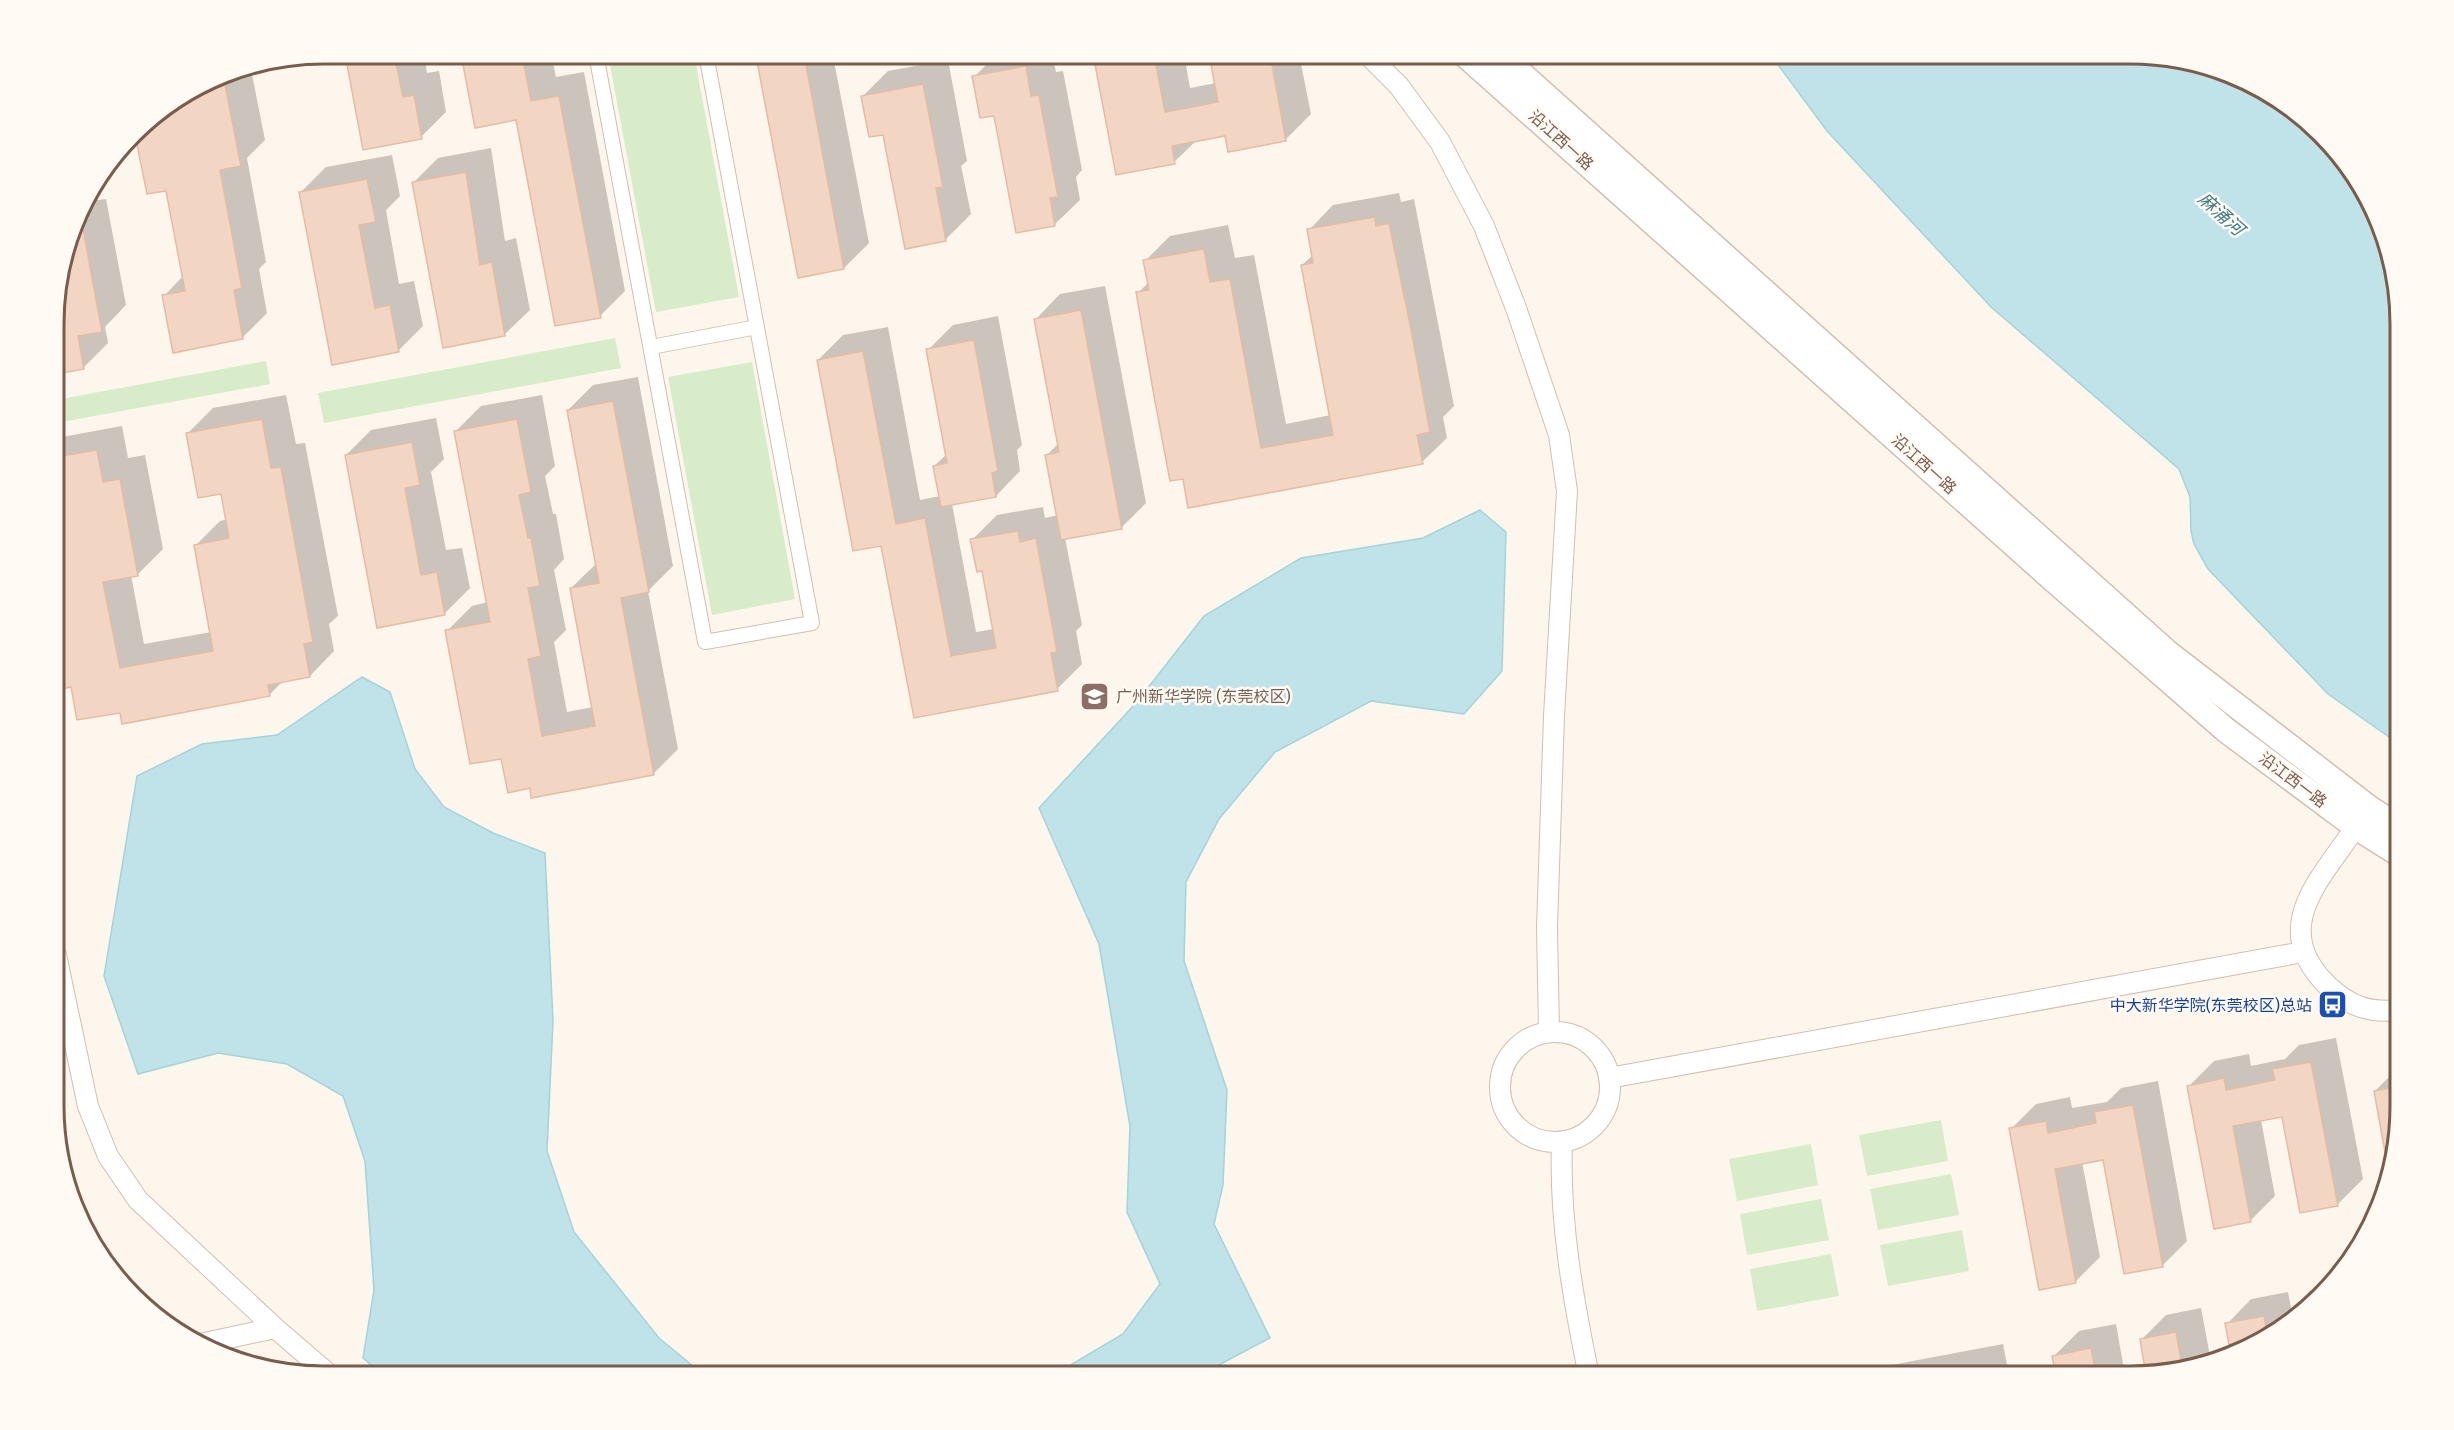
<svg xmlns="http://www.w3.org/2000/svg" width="2454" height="1430" viewBox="0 0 2454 1430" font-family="'Fira Sans','Noto Sans SC',sans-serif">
  <rect width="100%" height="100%" fill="#fdf6ec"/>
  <g fill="#d8ecc9">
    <path d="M608 54H694L739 297 656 312Z"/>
    <path d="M615 338 621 368 324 423 318 393Z"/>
    <path d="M266 361 270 384 56 423V400Z"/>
    <path d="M752 362 795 599 712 615 668 377Z"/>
    <path d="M1941 1120 1948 1161 1867 1176 1859 1135Z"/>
    <path d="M1811 1144 1818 1185 1737 1201 1729 1159Z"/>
    <path d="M1951 1174 1959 1215 1878 1230 1870 1189Z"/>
    <path d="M1821 1199 1829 1240 1747 1255 1740 1214Z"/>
    <path d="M1962 1230 1969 1271 1888 1286 1880 1245Z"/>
    <path d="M1831 1254 1839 1296 1757 1311 1750 1269Z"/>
  </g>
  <g fill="#bfe3e8" stroke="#a5d3da" stroke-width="1.5">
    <path d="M1770 54H2130L2200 63 2265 90 2320 133 2364 189 2399 307V744L2328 694 2208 569 2194 544 2191 531 2190 497 2179 469 1991 307 1827 131Z"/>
    <path d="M1480 510 1506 532 1502 671 1464 714 1371 701 1275 752 1219 819 1186 882 1184 961 1227 1090 1223 1185 1214 1224 1270 1338 1198 1376H1052L1123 1334 1160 1284 1127 1212 1130 1126 1099 944 1039 808 1136 703 1204 616 1301 558 1423 538Z"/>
    <path d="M362 677 390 692 415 769 444 807 493 833 545 853 553 1021 547 1151 574 1232 659 1338 705 1376H384L363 1358 374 1290 365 1161 343 1096 287 1064 218 1053 138 1074 104 976 137 776 202 744 277 735Z"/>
  </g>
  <g fill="#0003">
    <path d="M346 54H424L427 73 439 71 446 112 421 137Z"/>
    <path d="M463 54H551L556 77 584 72 625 291 600 316 517 119Z"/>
    <path d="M760 54H845L833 56 869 243 844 268 758 56Z"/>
    <path d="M997 54H1052L1056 72 1063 71 1082 170 1076 177 1080 200 1055 224 1017 231 995 114 974 77Z"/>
    <path d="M1095 54H1184L1190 88 1216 83 1211 54H1299L1311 114 1286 139 1229 150 1226 134 1197 140 1174 162Z"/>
    <path d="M948 60 967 161 961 166 971 214 946 239 863 96 888 71Z"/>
    <path d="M251 69 265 140 247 158 266 262 259 269 267 313 242 338 164 296 183 276 167 189 146 121 221 74Z"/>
    <path d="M491 148 505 241 516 238 530 310 505 334 413 183 438 158Z"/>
    <path d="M392 155 400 196 386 210 399 284 414 281 423 326 398 351 301 192 326 167Z"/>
    <path d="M1399 193 1401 202 1414 199 1454 406 1443 417 1447 438 1422 462 1184 478 1138 293 1149 282 1145 261 1170 236 1228 225 1235 258 1254 255 1286 424 1331 415 1302 265 1313 255 1309 230 1333 205Z"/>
    <path d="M90 195 91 201 106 199 126 305 105 327 108 343 83 368 56 290 82 205Z"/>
    <path d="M1105 286 1146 503 1121 528 1065 538 1082 625 1076 631 1082 664 1057 689 915 716 882 544 818 360 843 335 888 327 920 500 940 496 934 466 947 454 928 350 953 325 998 316 1022 445 1017 450 1020 471 996 496 952 504 976 632 994 629 983 569 972 540 997 515 1043 507 1045 518 1058 515 1047 455 1059 443 1036 319 1060 294Z"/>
    <path d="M638 377 673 566 648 591 678 749 653 774 531 787 503 757 447 631 472 606 488 602 456 431 481 406 542 395 555 466 545 476 553 514H556L564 559 554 570 566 630 554 642 567 712 593 707 571 588 597 563 568 410 593 385Z"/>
    <path d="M286 395 296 444 305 443 338 616 329 624 334 651 310 676 284 680 269 695 121 711 72 686 56 652V438L122 426 128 458 145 455 163 549 138 574 131 575 144 644 211 632 195 546 220 521 227 519 222 492 188 433 213 408Z"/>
    <path d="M436 418 444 459 431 472 446 550 462 548 470 588 445 613 346 455 371 430Z"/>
    <path d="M2336 1038 2363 1179 2338 1204 2301 1211 2283 1115 2261 1120 2275 1196 2250 1221 2189 1086 2214 1061 2249 1054 2251 1066 2285 1059 2299 1045Z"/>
    <path d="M2399 1067V1123L2388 1160 2375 1091Z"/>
    <path d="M2158 1081 2187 1241 2162 1266 2104 1158 2082 1162 2100 1257 2075 1282 2011 1129 2036 1104 2070 1097 2072 1108 2107 1102 2121 1088Z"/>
    <path d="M2288 1292 2293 1318 2265 1340 2231 1350 2227 1324 2251 1299Z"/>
    <path d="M2201 1308 2210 1356 2148 1375 2141 1340 2166 1315Z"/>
    <path d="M2116 1324 2125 1375H2058L2054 1356 2079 1331Z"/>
    <path d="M2003 1344 2009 1375 1833 1376Z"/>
  </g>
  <g fill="#f3d5c3" stroke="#e6bba3" stroke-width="1.5">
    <path d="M345 54H394L403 97 414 95 422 139 363 150Z"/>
    <path d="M461 54H522L531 101 559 96 601 318 555 326 516 120 475 128Z"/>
    <path d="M765 54H804L844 269 798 278 756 56Z"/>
    <path d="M1093 54H1154L1165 112 1218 102 1209 54H1270L1286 141 1228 152 1225 136 1172 146 1175 164 1116 175Z"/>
    <path d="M1026 66 1031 96 1039 95 1058 197 1050 198 1055 226 1016 233 994 116 980 118 972 76Z"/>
    <path d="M223 74 241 166 220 170 242 288 234 290 243 339 173 353 162 295 185 291 166 191 147 194 135 135 146 121Z"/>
    <path d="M923 84 943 187 936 188 946 241 905 249 883 135 869 137 861 96Z"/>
    <path d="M466 172 480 265 492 262 505 336 443 348 412 182Z"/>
    <path d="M367 179 376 222 359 225 375 308 390 305 399 352 332 365 299 192Z"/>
    <path d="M80 212 102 332 78 336 84 369 56 374V290Z"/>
    <path d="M1375 217 1376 226 1389 223 1411 329 1430 432 1417 435 1423 464 1188 508 1183 479 1170 481 1154 396 1136 292 1149 290 1143 260 1204 249 1210 282 1230 279 1261 448 1333 435 1301 265 1313 263 1307 229Z"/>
    <path d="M1081 310 1122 529 1061 540 1045 455 1059 452 1034 319Z"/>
    <path d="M974 340 998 471 992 473 996 497 941 507 933 466 947 463 926 349Z"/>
    <path d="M863 351 896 524 925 518 951 656 996 648 982 571 977 572 970 539 1018 531 1020 542 1036 538 1057 652 1051 653 1058 691 914 718 881 546 853 551 817 360Z"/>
    <path d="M613 401 649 592 621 598 654 775 531 798 530 788 508 793 501 759 470 764 445 630 490 622 454 431 517 419 531 492 519 495 528 538H531L540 586 528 588 541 656 528 659 542 736 595 726 570 588 599 583 567 410Z"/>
    <path d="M262 419 271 468 281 467 313 642 304 644 310 677 268 685 270 696 122 724 120 713 77 720 71 687 62 689 56 660V457L97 450 103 482 120 479 138 576 103 582 120 668 213 651 194 545 229 538 221 494 198 498 186 433Z"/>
    <path d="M412 442 420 485 405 488 421 575 437 572 445 615 377 628 345 455Z"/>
    <path d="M2311 1062 2338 1206 2300 1213 2282 1117 2233 1126 2251 1222 2214 1229 2187 1086 2224 1078 2226 1090 2275 1080 2272 1069Z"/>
    <path d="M2399 1086V1123L2387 1163 2374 1091Z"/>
    <path d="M2133 1105 2163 1267 2124 1274 2103 1160 2055 1169 2076 1283 2039 1290 2009 1128 2046 1121 2048 1133 2096 1123 2094 1112Z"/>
    <path d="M2264 1316 2268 1337 2230 1350 2225 1323Z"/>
    <path d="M2176 1332 2182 1365 2146 1375 2140 1339Z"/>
    <path d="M2091 1348 2096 1375H2056L2052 1356Z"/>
  </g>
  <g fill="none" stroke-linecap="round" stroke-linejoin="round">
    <defs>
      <g id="pedestrian">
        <path d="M596 54 705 642 812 623 706 54"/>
        <path d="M651 347 757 327"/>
      </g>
      <g id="minor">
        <path d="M1367 54 1399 86 1440 142 1484 226 1516 308 1559 435 1567 491 1554 716 1547 928 1549 1032"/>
        <path d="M2363 815C2330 872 2263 923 2328 986 2350 1007 2370 1013 2399 1010"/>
        <path d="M56 955 88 1106 108 1156 138 1200 275 1328 331 1376"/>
        <circle cx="1555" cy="1087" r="55"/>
        <path d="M1609 1078 2303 952"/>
        <path d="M1562 1142C1559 1220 1573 1299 1589 1376"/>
        <path d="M200 1344 275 1328"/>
      </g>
      <g id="tertiary">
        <path d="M1464 54 2056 582 2227 731 2356 827 2399 854"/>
        <path d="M1499 54 2168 653 2368 807 2399 827"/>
      </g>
    </defs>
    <use href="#pedestrian" stroke="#d1beb0" stroke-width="16"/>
    <use href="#minor" stroke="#d1beb0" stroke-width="22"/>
    <use href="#tertiary" stroke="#d1beb0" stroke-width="27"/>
    <use href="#pedestrian" stroke="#fff" stroke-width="14"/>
    <use href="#minor" stroke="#fff" stroke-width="20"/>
    <use href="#tertiary" stroke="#fff" stroke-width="24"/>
  </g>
  <defs>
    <symbol id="university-square" viewBox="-11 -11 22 22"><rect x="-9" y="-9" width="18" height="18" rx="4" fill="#8d6e63" stroke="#fffaf3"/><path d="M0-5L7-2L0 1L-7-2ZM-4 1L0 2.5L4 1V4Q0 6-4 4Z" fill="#fff"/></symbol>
    <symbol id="bus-square" viewBox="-11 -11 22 22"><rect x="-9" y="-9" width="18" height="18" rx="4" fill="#1a4fb4" stroke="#fffaf3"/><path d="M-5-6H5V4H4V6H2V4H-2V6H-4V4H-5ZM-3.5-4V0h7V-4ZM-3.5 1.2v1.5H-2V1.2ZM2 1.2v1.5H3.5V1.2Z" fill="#fff"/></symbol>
  </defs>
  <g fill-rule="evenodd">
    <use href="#university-square" x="1078" y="680" width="33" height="33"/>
    <use href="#bus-square" x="2316" y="988" width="33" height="33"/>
  </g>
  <g text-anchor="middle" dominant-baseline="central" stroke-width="5" stroke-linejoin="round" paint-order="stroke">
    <g font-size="16" fill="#7a5c4d" stroke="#fffaf3">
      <text transform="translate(1561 140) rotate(42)">沿江西一路</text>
      <text transform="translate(1924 464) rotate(42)">沿江西一路</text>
      <text transform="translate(2293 780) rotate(37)">沿江西一路</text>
    </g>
    <g font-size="16" fill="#785e54" stroke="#fffaf3" text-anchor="start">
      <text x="1116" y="696">广州新华学院 (东莞校区)</text>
    </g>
    <g font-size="16" fill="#164399" stroke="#fffaf3" text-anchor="end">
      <text x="2312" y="1005">中大新华学院(东莞校区)总站</text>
    </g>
    <g font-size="18" font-style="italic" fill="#437c86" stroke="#fffaf3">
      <text transform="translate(2221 214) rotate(42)">麻涌河</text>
    </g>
  </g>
  <path d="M0 0H2454V1430H0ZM324 64H2130A260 260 0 0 1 2390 324V1106A260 260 0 0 1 2130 1366H324A260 260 0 0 1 64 1106V324A260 260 0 0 1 324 64Z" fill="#fffaf3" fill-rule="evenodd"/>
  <path fill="none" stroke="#7a5c4d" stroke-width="3" d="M324 64H2130A260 260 0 0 1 2390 324V1106A260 260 0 0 1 2130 1366H324A260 260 0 0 1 64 1106V324A260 260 0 0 1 324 64Z"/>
</svg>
